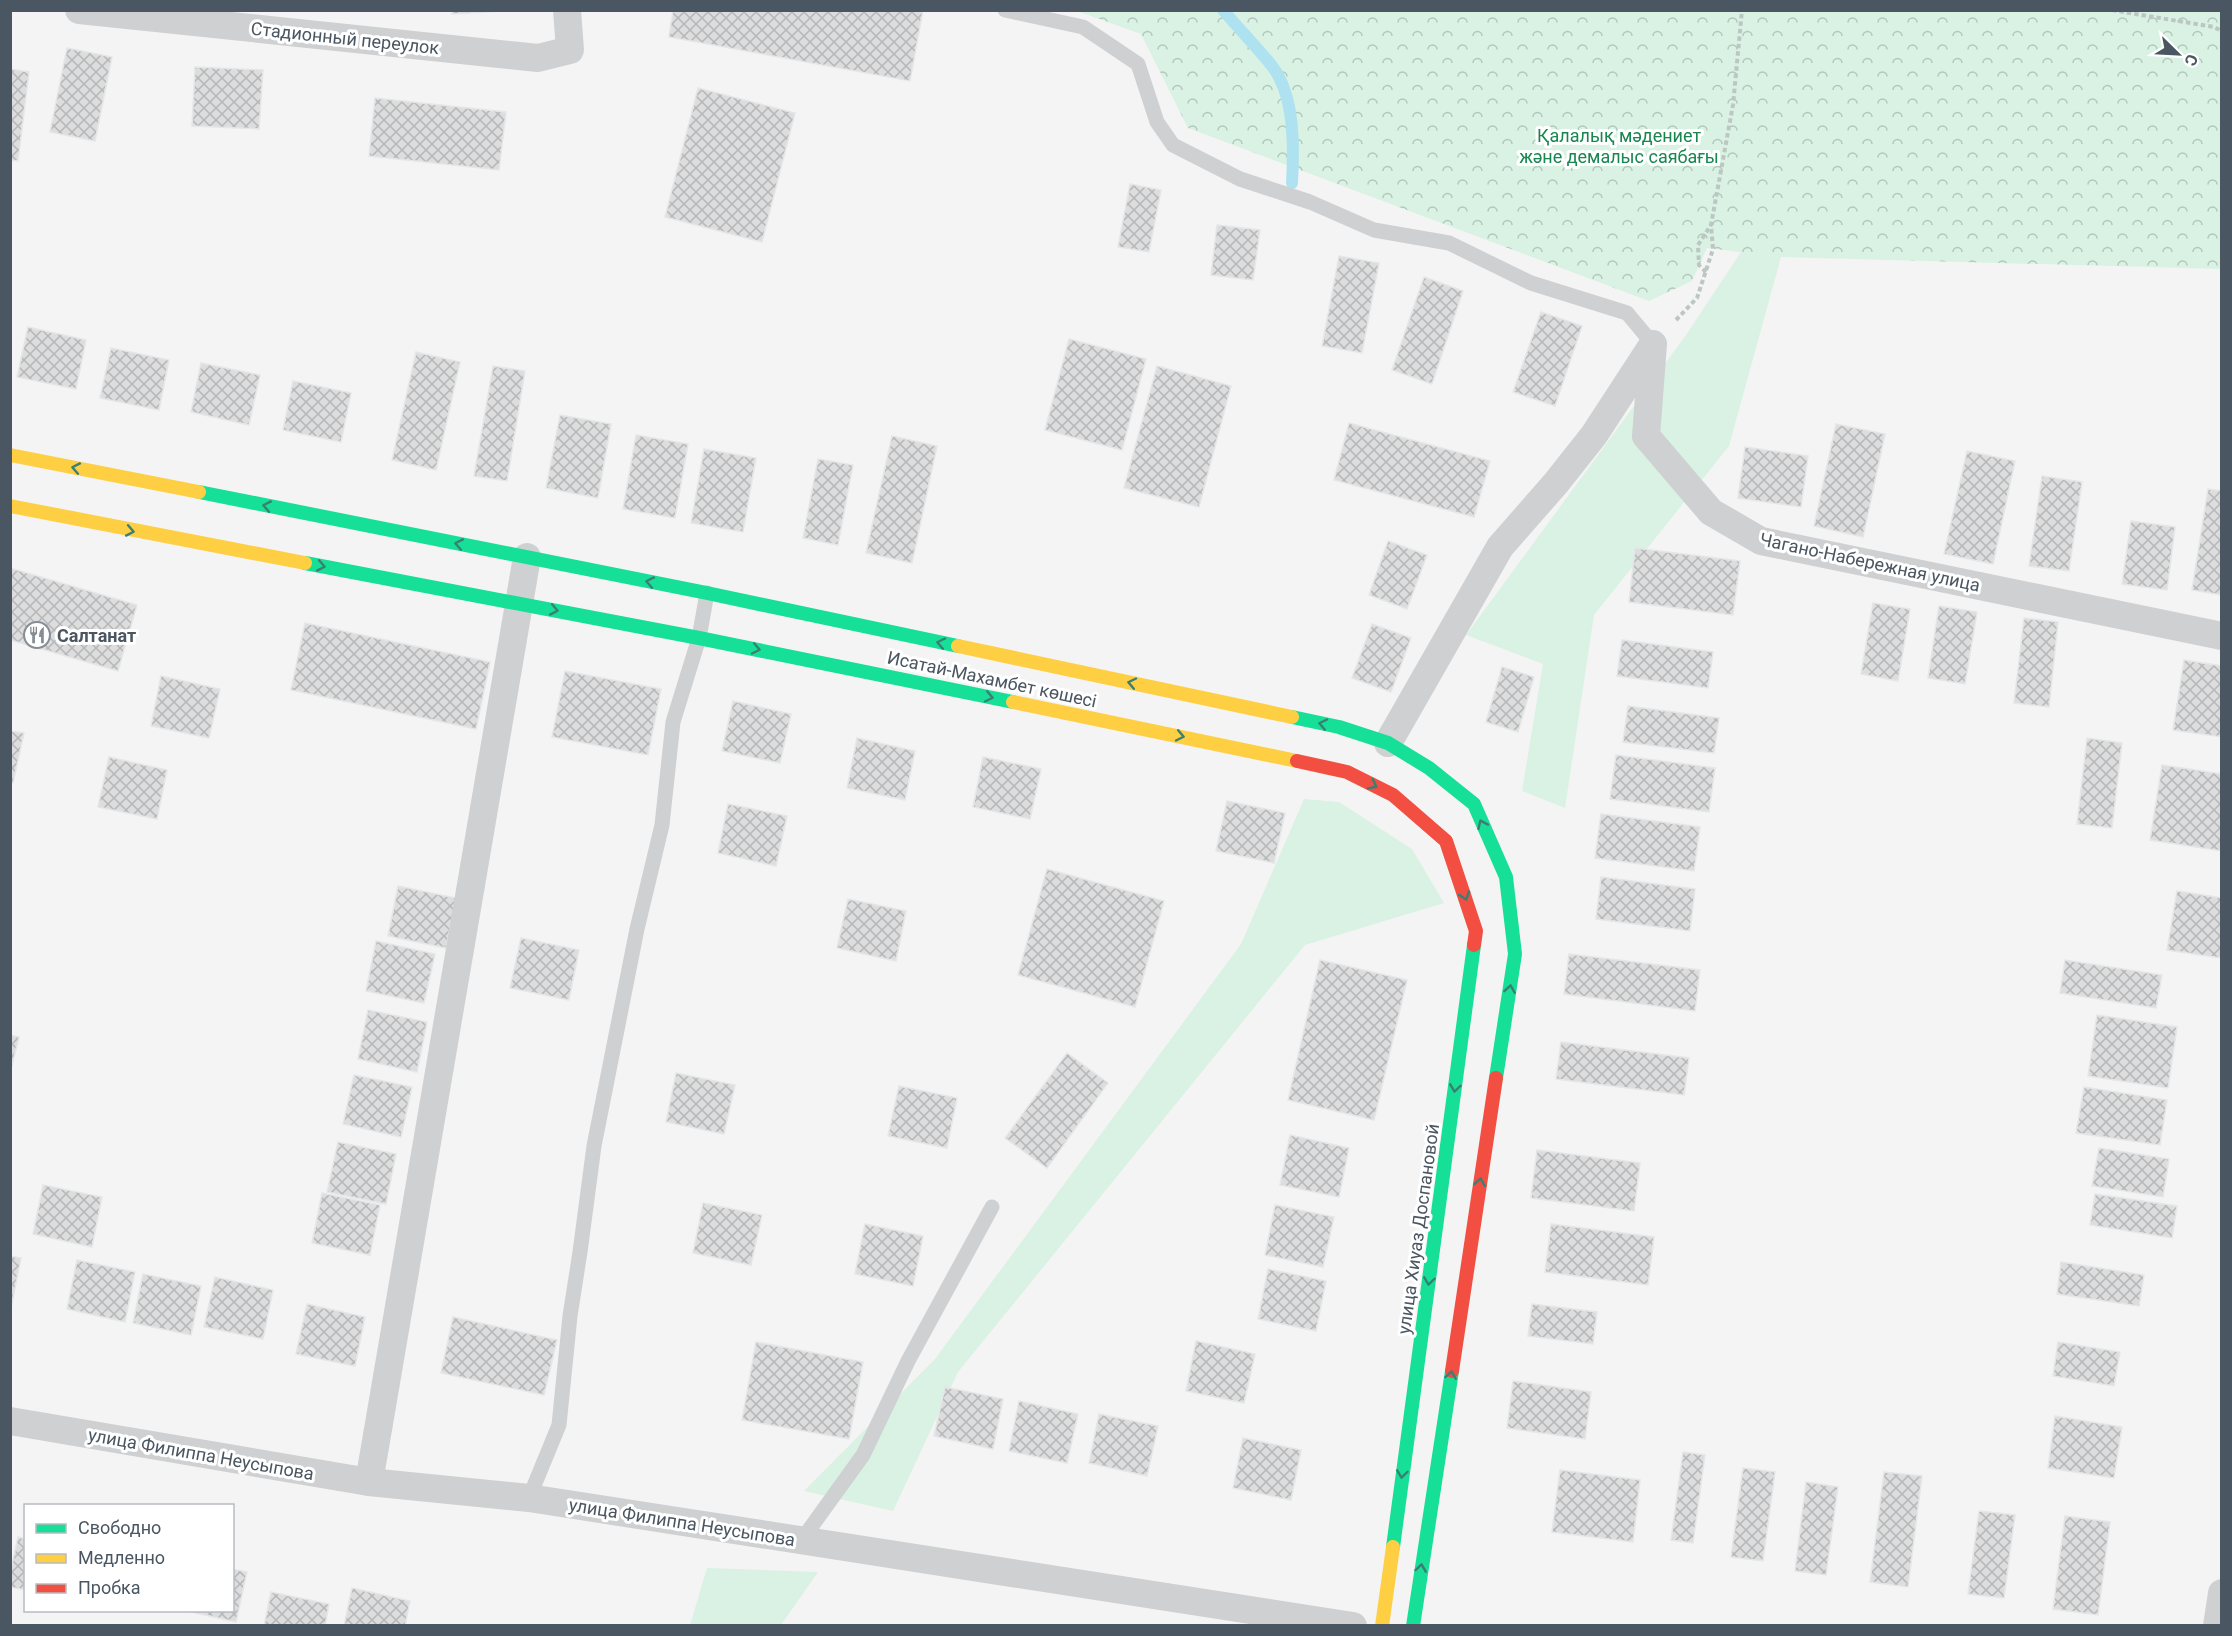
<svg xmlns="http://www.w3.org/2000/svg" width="2232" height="1636" viewBox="0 0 2232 1636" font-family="Roboto,sans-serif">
  <defs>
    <pattern id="park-crowns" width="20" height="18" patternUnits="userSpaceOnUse" patternTransform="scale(1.5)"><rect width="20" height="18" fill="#d9f2e3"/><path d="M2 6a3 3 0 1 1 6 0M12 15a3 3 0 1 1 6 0" fill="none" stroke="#b2c7bb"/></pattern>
    <pattern id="building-cross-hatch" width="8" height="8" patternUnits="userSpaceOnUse" patternTransform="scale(1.5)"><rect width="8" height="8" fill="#ddddde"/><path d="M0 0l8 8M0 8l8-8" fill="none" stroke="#b5b6b7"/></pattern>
  </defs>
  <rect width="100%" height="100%" fill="#f4f4f4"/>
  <g fill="#d9f2e3">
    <path d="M1741 252 1781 257 1729 446 1594 615 1565 808 1522 791 1543 664 1466 635 1686 335Z"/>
    <path d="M1304 799 1339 802 1412 849 1444 903 1305 945 958 1372 893 1511 804 1491 935 1359 1241 944Z"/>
    <path d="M707 1568 818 1572 781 1625H690Z"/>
  </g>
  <path fill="url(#park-crowns)" d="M1077 11H2221V269L1781 257 1707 248 1692 281 1649 301 1188 128 1141 34Z"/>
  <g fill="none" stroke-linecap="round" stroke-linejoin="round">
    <path stroke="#aee2f0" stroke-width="12" d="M1223 10C1239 29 1257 47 1272 66 1295 96 1294 147 1292 183"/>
  </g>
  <g fill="url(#building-cross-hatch)" stroke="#e5e6e7" stroke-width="1.5">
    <path d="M452 10H501V11L452 14Z"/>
    <path d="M673 10H923L910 81 669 37Z"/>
    <path d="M67 48 112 57 95 141 50 132Z"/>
    <path d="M195 67 263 70 259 129 192 126Z"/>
    <path d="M10 69 29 72 18 161 10 160Z"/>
    <path d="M698 88 795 113 762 242 665 217Z"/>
    <path d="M375 98 506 112 499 170 369 156Z"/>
    <path d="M1130 184 1161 190 1149 252 1118 247Z"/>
    <path d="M1217 225 1260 230 1253 280 1211 275Z"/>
    <path d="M1339 256 1379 263 1362 353 1322 346Z"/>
    <path d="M1424 277 1463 291 1432 384 1392 370Z"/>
    <path d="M1541 312 1582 326 1555 406 1513 392Z"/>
    <path d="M28 327 86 340 76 389 17 377Z"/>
    <path d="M1069 339 1146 359 1122 450 1045 430Z"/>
    <path d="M111 348 169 360 159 410 100 398Z"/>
    <path d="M416 352 460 362 436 470 392 460Z"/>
    <path d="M201 363 260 375 249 425 191 412Z"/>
    <path d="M493 366 525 371 507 481 474 476Z"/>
    <path d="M1157 366 1231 386 1199 507 1124 488Z"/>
    <path d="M293 381 351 393 341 442 283 430Z"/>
    <path d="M560 415 611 424 598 498 546 488Z"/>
    <path d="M1349 423 1490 461 1474 517 1334 480Z"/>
    <path d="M1836 424 1885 434 1863 537 1814 526Z"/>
    <path d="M636 435 688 444 675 518 623 509Z"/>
    <path d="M892 436 937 446 912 563 866 553Z"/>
    <path d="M1745 447 1808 456 1801 507 1738 498Z"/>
    <path d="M704 449 756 458 743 532 691 523Z"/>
    <path d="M1967 451 2015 461 1993 564 1944 554Z"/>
    <path d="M818 459 853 465 838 545 803 538Z"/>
    <path d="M2042 476 2082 482 2069 571 2029 566Z"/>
    <path d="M2208 489 2222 491V595L2192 590Z"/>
    <path d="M2131 521 2175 527 2167 590 2122 584Z"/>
    <path d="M1388 541 1427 555 1407 609 1369 595Z"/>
    <path d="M1635 548 1740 561 1733 615 1629 602Z"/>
    <path d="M10 568 137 605 118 671 10 640Z"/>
    <path d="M1873 603 1910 609 1898 681 1861 674Z"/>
    <path d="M1939 606 1977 612 1965 684 1928 678Z"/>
    <path d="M2024 618 2058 622 2049 707 2014 703Z"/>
    <path d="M305 623 490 662 476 729 291 690Z"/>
    <path d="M1372 624 1411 638 1391 692 1352 678Z"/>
    <path d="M1622 640 1713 652 1708 688 1617 676Z"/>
    <path d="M2184 660 2222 666V737L2173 730Z"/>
    <path d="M1502 667 1534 677 1518 732 1486 722Z"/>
    <path d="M565 671 661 689 648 755 552 737Z"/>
    <path d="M161 676 220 689 209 738 151 726Z"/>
    <path d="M733 701 791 714 780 763 722 751Z"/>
    <path d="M1628 706 1719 718 1714 753 1623 742Z"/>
    <path d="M10 731 24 733 13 783H10Z"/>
    <path d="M857 738 915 751 905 800 847 788Z"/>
    <path d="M2087 738 2122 743 2112 828 2077 824Z"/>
    <path d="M1616 755 1715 768 1709 812 1610 799Z"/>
    <path d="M109 757 167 770 157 819 98 807Z"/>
    <path d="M983 757 1041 769 1030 819 973 807Z"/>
    <path d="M2162 765 2222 774V851L2150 840Z"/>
    <path d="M1227 801 1285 813 1274 863 1216 851Z"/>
    <path d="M728 804 787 816 776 866 718 853Z"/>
    <path d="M1601 814 1700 827 1694 871 1595 858Z"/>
    <path d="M1047 869 1164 901 1135 1007 1018 975Z"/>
    <path d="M1601 877 1695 889 1690 931 1596 919Z"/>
    <path d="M398 886 456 898 446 948 388 936Z"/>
    <path d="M2177 891 2222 898 2221 958 2167 950Z"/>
    <path d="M848 899 906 911 896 961 837 948Z"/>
    <path d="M521 938 579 950 569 1000 510 988Z"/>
    <path d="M376 941 435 954 424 1003 366 991Z"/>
    <path d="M1569 954 1700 970 1695 1011 1564 994Z"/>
    <path d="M1320 960 1407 980 1374 1120 1288 1100Z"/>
    <path d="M2065 960 2162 975 2156 1008 2060 993Z"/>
    <path d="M368 1010 427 1022 417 1072 358 1059Z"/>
    <path d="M2097 1015 2177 1027 2168 1088 2088 1076Z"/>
    <path d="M10 1035 19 1037 10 1073Z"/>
    <path d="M1561 1042 1689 1058 1684 1095 1556 1079Z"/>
    <path d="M1067 1053 1108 1083 1047 1168 1005 1138Z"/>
    <path d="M676 1073 735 1085 724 1134 666 1122Z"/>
    <path d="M354 1075 412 1087 401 1137 343 1124Z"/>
    <path d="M899 1086 957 1098 947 1148 888 1136Z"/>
    <path d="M2084 1087 2167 1100 2160 1145 2076 1133Z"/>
    <path d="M1290 1135 1349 1148 1339 1197 1280 1185Z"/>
    <path d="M338 1142 396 1154 386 1204 327 1192Z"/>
    <path d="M2099 1148 2169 1159 2163 1197 2092 1186Z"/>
    <path d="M1537 1150 1640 1163 1634 1211 1531 1198Z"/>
    <path d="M43 1185 102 1197 92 1247 33 1234Z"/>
    <path d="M322 1193 380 1205 370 1255 312 1243Z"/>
    <path d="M2095 1194 2177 1206 2172 1238 2090 1225Z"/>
    <path d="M703 1203 762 1215 751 1265 693 1253Z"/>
    <path d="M1275 1205 1334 1217 1323 1267 1265 1255Z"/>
    <path d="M865 1224 923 1236 913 1286 855 1274Z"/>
    <path d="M1551 1224 1654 1237 1648 1285 1545 1272Z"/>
    <path d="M10 1256 21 1258 11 1308H10Z"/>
    <path d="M77 1260 135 1272 125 1322 67 1309Z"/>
    <path d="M2061 1262 2144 1275 2139 1306 2057 1294Z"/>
    <path d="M1268 1269 1326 1281 1316 1331 1258 1319Z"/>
    <path d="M143 1274 201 1286 191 1335 133 1323Z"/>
    <path d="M215 1277 273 1290 263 1339 204 1327Z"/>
    <path d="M307 1304 365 1317 355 1366 296 1354Z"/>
    <path d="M1532 1304 1597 1312 1593 1344 1528 1336Z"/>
    <path d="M453 1317 557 1340 544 1395 441 1373Z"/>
    <path d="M1196 1341 1255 1354 1244 1403 1186 1391Z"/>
    <path d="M756 1342 863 1362 849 1439 742 1420Z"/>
    <path d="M2058 1342 2120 1352 2114 1386 2053 1376Z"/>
    <path d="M1513 1381 1591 1392 1585 1439 1507 1428Z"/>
    <path d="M945 1387 1003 1399 993 1449 934 1436Z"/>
    <path d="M1019 1401 1078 1414 1067 1463 1009 1451Z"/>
    <path d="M1099 1414 1158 1426 1147 1476 1089 1463Z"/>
    <path d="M2055 1416 2122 1427 2114 1478 2048 1468Z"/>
    <path d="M1243 1438 1301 1450 1291 1500 1233 1488Z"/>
    <path d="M1683 1452 1705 1455 1693 1543 1671 1540Z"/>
    <path d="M1743 1468 1775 1472 1763 1561 1731 1557Z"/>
    <path d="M1560 1470 1640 1480 1633 1542 1552 1532Z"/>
    <path d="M1884 1472 1922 1476 1908 1587 1870 1582Z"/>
    <path d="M1806 1482 1838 1487 1826 1575 1795 1571Z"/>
    <path d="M1979 1511 2015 1515 2004 1598 1968 1594Z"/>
    <path d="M2065 1516 2110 1522 2098 1615 2053 1609Z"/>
    <path d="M18 1537 26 1539V1590L10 1587V1573Z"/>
    <path d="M232 1569 247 1572 236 1622 183 1610H232Z"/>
    <path d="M352 1588 410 1601 405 1626H344Z"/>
    <path d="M271 1592 329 1604 325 1626H264Z"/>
  </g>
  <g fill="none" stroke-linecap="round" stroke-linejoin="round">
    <g stroke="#bcc7c4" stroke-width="4" stroke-dasharray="4.5 3" stroke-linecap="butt">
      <path d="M2112 10 2214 27 2222 31"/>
      <path d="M1706 272 1699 265 1698 245 1711 225"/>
      <path d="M1676 320 1697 298 1713 249 1711 225 1733 105 1742 10"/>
    </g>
    <g stroke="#ced0d2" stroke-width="15">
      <path d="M1005 10 1083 27 1138 64 1157 122 1173 145 1240 179 1310 202 1374 230 1449 243 1531 283 1627 313 1653 344"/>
      <path d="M529 1498 559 1425 570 1316 580 1252 594 1146 637 929 662 825 673 722 699 638 707 593"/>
      <path d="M801 1541 863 1455 908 1361 992 1207"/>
    </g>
    <g stroke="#ced0d2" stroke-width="28">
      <path d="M79 10 538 58 570 50 567 10"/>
      <path d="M1653 344 1646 436 1711 512 1761 541 2222 636"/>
      <path d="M1388 743 1500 547 1556 483 1594 435 1652 346"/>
      <path d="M10 1421 369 1482 529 1498 1353 1626"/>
      <path d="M369 1482 527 557"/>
      <path d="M2217 1626 2222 1593"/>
    </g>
    <g stroke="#16e098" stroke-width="14">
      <path d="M199 492 707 593 958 646"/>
      <path d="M305 563 699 638 1013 702"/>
      <path d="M1292 717 1339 727 1388 743 1429 768 1474 804 1506 877 1515 954 1496 1078"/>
      <path d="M1393 1547 1474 945"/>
      <path d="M1413 1626 1452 1371"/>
    </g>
    <g stroke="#ffcf43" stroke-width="14">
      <path d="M10 455 199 492"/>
      <path d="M10 506 305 563"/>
      <path d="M958 646 1292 717"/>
      <path d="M1013 702 1297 761"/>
      <path d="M1382 1626 1393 1547"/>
    </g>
    <g stroke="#f24e42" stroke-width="14">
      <path d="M1297 761 1347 772 1393 795 1446 841 1476 931 1474 945"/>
      <path d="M1452 1371 1496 1078"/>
    </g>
  </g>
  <defs><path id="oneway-chevron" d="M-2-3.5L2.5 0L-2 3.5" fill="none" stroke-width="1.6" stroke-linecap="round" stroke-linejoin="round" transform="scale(1.5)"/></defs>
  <g stroke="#3a7f72">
    <use href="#oneway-chevron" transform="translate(76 468) rotate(-169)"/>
    <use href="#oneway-chevron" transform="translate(267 506) rotate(-169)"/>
    <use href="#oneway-chevron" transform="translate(130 531) rotate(11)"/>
    <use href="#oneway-chevron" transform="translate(459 544) rotate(-169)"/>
    <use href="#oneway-chevron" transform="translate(321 566) rotate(11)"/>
    <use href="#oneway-chevron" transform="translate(650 582) rotate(-169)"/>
    <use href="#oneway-chevron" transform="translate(554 610) rotate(11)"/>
    <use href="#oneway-chevron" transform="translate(941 643) rotate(-168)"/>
    <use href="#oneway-chevron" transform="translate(756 649) rotate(12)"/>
    <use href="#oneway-chevron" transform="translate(1132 683) rotate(-168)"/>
    <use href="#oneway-chevron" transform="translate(989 697) rotate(12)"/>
    <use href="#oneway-chevron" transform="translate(1323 724) rotate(-168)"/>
    <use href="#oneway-chevron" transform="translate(1180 736) rotate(12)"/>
    <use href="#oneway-chevron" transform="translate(1373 785) rotate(27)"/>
    <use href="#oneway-chevron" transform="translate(1482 824) rotate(-114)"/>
    <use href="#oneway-chevron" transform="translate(1465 896) rotate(72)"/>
    <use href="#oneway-chevron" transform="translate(1510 989) rotate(-81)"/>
    <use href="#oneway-chevron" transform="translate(1455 1088) rotate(98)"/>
    <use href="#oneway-chevron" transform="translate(1480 1182) rotate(-81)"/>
    <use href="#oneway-chevron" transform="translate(1429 1281) rotate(98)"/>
    <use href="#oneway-chevron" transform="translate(1451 1375) rotate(-81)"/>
    <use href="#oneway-chevron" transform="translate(1402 1474) rotate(98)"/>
    <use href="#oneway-chevron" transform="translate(1421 1568) rotate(-82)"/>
  </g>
  <defs>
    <symbol id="restaurant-ring" viewBox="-11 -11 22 22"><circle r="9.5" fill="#fff" stroke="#868d94" stroke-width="1.5"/><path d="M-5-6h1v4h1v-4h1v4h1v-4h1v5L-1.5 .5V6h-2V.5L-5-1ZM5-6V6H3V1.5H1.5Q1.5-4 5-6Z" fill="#868d94"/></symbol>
  </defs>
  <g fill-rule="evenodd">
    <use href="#restaurant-ring" x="22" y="620" width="30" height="30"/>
  </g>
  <g text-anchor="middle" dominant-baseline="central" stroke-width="6" stroke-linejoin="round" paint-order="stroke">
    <g font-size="18" fill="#4a5661" stroke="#fff">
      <text transform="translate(345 38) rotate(6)">Стадионный переулок</text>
      <text transform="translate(1870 562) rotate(12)">Чагано-Набережная улица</text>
      <text transform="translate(992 679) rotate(12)">Исатай-Махамбет көшесі</text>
      <text transform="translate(1418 1229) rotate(-82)">улица Хиуаз Доспановой</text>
      <text transform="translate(201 1454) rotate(10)">улица Филиппа Неусыпова</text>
      <text transform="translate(682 1522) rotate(9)">улица Филиппа Неусыпова</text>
    </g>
    <g font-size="18" fill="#17864f" stroke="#fff">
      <text x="1619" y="135">Қалалық мәдениет<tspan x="1619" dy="21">және демалыс саябағы</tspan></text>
    </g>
    <g font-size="18" font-weight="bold" fill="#4a5661" stroke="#fff" text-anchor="start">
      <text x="57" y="635">Салтанат</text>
    </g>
  </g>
  <rect width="2232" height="1636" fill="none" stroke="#4a5661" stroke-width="24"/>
  <rect x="24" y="1504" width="210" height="108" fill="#ffffff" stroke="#b7bbc0" stroke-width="1.5"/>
  <rect x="36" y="1524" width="30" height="9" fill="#16e098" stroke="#b7bbc0" stroke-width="1.5"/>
  <text x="78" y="1534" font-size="18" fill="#4a5661">Свободно</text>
  <rect x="36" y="1554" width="30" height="9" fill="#ffcf43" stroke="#b7bbc0" stroke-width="1.5"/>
  <text x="78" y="1564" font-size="18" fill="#4a5661">Медленно</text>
  <rect x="36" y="1584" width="30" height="9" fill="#f24e42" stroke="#b7bbc0" stroke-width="1.5"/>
  <text x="78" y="1594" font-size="18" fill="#4a5661">Пробка</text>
  <g transform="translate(2178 54) rotate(114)" stroke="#ffffff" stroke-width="4.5" paint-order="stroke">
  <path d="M0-4.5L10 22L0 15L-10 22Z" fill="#4a5661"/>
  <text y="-9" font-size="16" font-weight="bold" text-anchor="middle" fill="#4a5661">С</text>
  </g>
</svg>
